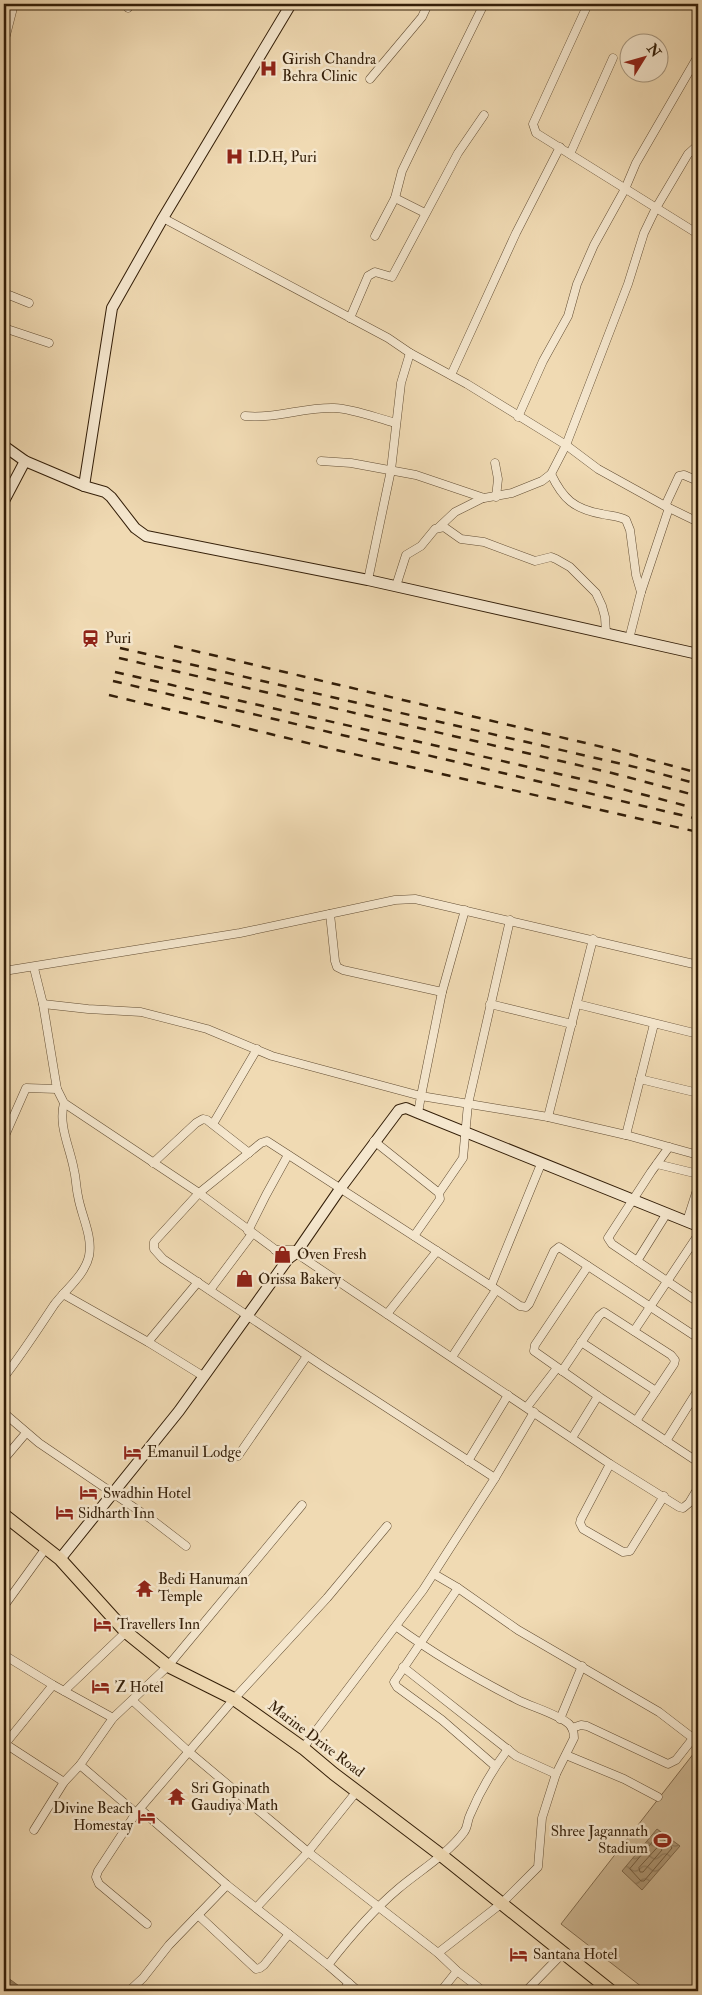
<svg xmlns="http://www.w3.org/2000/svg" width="702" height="1995" viewBox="0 0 702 1995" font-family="'IM FELL Double Pica',serif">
  <defs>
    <pattern id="water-waves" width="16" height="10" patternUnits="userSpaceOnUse" patternTransform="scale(1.25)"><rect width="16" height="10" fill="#b09a79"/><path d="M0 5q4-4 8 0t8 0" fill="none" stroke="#907d61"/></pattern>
  </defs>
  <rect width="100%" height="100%" fill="#f0dab3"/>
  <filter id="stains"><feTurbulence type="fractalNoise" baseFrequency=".004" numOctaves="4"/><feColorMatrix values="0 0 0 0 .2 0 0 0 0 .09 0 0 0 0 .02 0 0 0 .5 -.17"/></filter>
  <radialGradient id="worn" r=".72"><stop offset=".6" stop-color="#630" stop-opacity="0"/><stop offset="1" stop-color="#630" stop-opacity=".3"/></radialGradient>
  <path fill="#d0ba96" stroke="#826c4f" d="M694 1753 698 1756V1991H647L561 1924Z"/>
  <g fill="url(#water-waves)" stroke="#7e684c">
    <path d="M657 1829 680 1846 642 1890 622 1871Z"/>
    <path d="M4 1975 26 1991H4Z"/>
  </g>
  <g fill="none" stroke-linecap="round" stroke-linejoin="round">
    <g stroke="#725c40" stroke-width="1">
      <path d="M657 1837C662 1837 670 1844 672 1848L644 1881H641L630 1869Z"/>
      <path d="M660 1845 662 1850 643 1872H640L639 1868Z"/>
    </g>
    <defs>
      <g id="minor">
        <path d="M588 4 533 124 536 133 698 234"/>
        <path d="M128 8 130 4"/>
        <path d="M4 43 14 4"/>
        <path d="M370 79 422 17 428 4"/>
        <path d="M570 154 613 58"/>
        <path d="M395 198 425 213"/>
        <path d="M163 218 388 338 410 353 467 384 566 445 598 469 665 506 698 522"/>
        <path d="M375 236 395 198 402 171 414 146 484 4"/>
        <path d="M4 293 29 303"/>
        <path d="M350 318 368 276 375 272 392 277 458 153 484 115"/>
        <path d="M4 328 49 343"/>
        <path d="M451 375 516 233 560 147"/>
        <path d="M245 416C275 419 304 407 334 408 355 409 376 418 396 423"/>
        <path d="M518 417 543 361 568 316 577 284 594 245 625 189 636 163 698 56"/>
        <path d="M321 461 351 463 416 475 484 498 512 493 542 481 551 474 566 445 628 284 644 233 656 208 688 154 698 145"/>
        <path d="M495 463 498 479 496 497"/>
        <path d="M551 474C563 499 574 509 602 514 610 516 619 516 626 520L630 530 636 575 641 592"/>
        <path d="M665 506 679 476 684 475 698 481"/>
        <path d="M439 527 455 512 483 498"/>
        <path d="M368 580 391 470 401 383 410 353"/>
        <path d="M396 586 406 555 421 546 435 529 444 527 461 539 484 542 535 561 551 557 556 559 570 567 596 593 602 606 605 617 606 633"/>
        <path d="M629 639 641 592 669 508"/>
        <path d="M465 910 442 992 421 1096 548 1117 626 1135 698 1155"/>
        <path d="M330 914 335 961 337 967 343 970 442 992"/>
        <path d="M34 968 43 1004 57 1089 64 1103 199 1193 288 1259"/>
        <path d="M4 971 240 933 395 900 415 899 698 965"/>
        <path d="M43 1004 88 1009 141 1012 207 1029 272 1056 421 1096 418 1113"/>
        <path d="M490 1004 572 1024"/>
        <path d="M577 1004 698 1034"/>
        <path d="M640 1079 698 1093"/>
        <path d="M548 1117 593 939"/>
        <path d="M213 1124 257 1049"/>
        <path d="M626 1135 654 1024"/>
        <path d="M4 1138 26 1088 57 1089"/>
        <path d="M374 1141 439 1193 440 1199 414 1236"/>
        <path d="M669 1147 651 1172 608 1238 612 1244 698 1302"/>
        <path d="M153 1163 196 1123 203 1119 207 1120 249 1153"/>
        <path d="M657 1164 698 1174"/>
        <path d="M439 1193 463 1158 468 1104 510 920"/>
        <path d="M687 1221 698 1187"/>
        <path d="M248 1231 266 1195 288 1155"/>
        <path d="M275 1250H298"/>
        <path d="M296 1253 610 1464 679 1507 683 1508 689 1503 698 1488"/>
        <path d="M637 1261 667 1213"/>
        <path d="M588 1266 535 1345 534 1351 598 1396 698 1462"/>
        <path d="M491 1286 541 1164"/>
        <path d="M210 1290 252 1234"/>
        <path d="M63 1294 148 1342 203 1376"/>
        <path d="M387 1314 437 1251"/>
        <path d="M634 1331 698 1235"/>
        <path d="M148 1342 198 1282"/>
        <path d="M581 1342 656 1391"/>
        <path d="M452 1357 496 1290"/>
        <path d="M562 1371 599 1316 604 1312 671 1355 675 1360 674 1364 636 1421"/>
        <path d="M4 1377C22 1354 38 1329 54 1305 65 1290 85 1275 89 1256 93 1236 81 1215 78 1196 76 1187 76 1178 74 1170 70 1147 58 1126 64 1103"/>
        <path d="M527 1407 557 1368"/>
        <path d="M4 1413 39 1443 151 1519 186 1546"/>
        <path d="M572 1438 598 1396"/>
        <path d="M666 1441 698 1390"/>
        <path d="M238 1456 307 1356"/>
        <path d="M4 1459 26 1433"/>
        <path d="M468 1461 508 1395"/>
        <path d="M610 1464 581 1519 580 1523 583 1529 623 1552 630 1551 664 1496"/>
        <path d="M495 1478 324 1367 163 1259 154 1249V1242L199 1193 261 1143 267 1141 491 1286 520 1306 526 1307 529 1304 554 1251 559 1247 698 1338"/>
        <path d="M434 1574 458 1588 518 1630 659 1712 698 1742"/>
        <path d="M458 1588 394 1682 397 1687 442 1720 495 1766"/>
        <path d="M4 1606 46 1548"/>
        <path d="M397 1627C434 1654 475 1678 516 1699 531 1707 556 1713 569 1724 573 1728 574 1732 574 1738L556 1774 542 1818 538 1867 502 1903 438 1953"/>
        <path d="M4 1655 53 1685 113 1718"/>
        <path d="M403 1667 516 1756 556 1774"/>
        <path d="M64 1691 126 1632"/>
        <path d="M133 1701 189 1752 308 1852 438 1953 457 1971 483 1991"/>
        <path d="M560 1719 582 1666"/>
        <path d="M572 1728 581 1725 587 1726 668 1764 676 1760 698 1732"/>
        <path d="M4 1743 64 1782"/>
        <path d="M5 1744 53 1685"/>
        <path d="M303 1748 423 1590 495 1478 534 1412"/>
        <path d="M566 1755 624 1779 658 1797"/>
        <path d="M80 1765 136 1813"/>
        <path d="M140 1809 227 1885 328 1965 358 1991"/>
        <path d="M34 1830 64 1782 80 1765 113 1718 168 1666 302 1505"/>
        <path d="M256 1908 308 1852 357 1791"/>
        <path d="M198 1915 256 1969 260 1968 264 1965 289 1934"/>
        <path d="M147 1924 99 1884 96 1877 98 1871 136 1813 234 1699 327 1598 387 1526"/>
        <path d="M328 1965C349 1938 372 1911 398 1889 419 1871 447 1855 464 1832 468 1827 467 1821 470 1815 480 1791 493 1769 508 1749"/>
        <path d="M129 1991 143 1978 169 1945 227 1885"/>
        <path d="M343 1991 349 1983"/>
        <path d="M441 1991 457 1971"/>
        <path d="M526 1991 563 1953"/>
      </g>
      <g id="secondary">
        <path d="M4 446 25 461 84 486 105 492 111 497 135 528 146 536 368 580 698 654"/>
        <path d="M84 486 112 308 163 218 291 4"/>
        <path d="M4 501 25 461"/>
        <path d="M60 1559 179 1411 288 1259 296 1253 340 1189 399 1110 406 1108 418 1113 698 1226"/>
      </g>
      <path id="trunk" d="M4 1515 60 1559 126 1632 168 1666 234 1699 303 1748 334 1774 441 1855 611 1991"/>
    </defs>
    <use href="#minor" stroke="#624d33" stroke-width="9"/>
    <use href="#secondary" stroke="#331e08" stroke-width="12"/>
    <use href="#trunk" stroke="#331e08" stroke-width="14"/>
    <use href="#minor" stroke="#f5e7ce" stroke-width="8"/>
    <use href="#secondary" stroke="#f5e7ce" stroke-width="10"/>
    <use href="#trunk" stroke="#f0dab3" stroke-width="12"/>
    <g stroke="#331e08" stroke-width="2.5" stroke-dasharray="9 9" stroke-linecap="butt">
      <path d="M174 646 611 749 698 773"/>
      <path d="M120 648 639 768 698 784"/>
      <path d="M119 658 612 773 698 796"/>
      <path d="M115 672 607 785 698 809"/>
      <path d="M113 681 698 819"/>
      <path d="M109 695 349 753 698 832"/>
    </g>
  </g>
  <defs>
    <symbol id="hospital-bare" viewBox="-9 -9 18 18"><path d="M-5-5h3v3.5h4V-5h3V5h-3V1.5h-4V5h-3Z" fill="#8f2418" stroke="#f5e7ce" stroke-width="2.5" paint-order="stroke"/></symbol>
    <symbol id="station-bare" viewBox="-9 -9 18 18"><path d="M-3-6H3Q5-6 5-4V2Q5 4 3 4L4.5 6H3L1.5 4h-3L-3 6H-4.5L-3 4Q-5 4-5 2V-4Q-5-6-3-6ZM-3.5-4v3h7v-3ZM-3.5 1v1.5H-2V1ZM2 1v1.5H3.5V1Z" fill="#8f2418" stroke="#f5e7ce" stroke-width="2.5" paint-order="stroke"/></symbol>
    <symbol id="shop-bare" viewBox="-9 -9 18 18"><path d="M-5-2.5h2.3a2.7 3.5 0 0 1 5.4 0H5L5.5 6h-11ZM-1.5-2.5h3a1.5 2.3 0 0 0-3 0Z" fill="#8f2418" stroke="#f5e7ce" stroke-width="2.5" paint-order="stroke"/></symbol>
    <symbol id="hotel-bare" viewBox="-9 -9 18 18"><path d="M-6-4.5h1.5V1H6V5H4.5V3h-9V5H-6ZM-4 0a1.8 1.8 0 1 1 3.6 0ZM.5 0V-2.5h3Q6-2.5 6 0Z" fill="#8f2418" stroke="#f5e7ce" stroke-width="2.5" paint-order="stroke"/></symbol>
    <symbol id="temple-bare" viewBox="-9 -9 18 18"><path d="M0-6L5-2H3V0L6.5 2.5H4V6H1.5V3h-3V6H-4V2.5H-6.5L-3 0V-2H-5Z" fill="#8f2418" stroke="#f5e7ce" stroke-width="2.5" paint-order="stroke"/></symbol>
    <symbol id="stadium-bare" viewBox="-9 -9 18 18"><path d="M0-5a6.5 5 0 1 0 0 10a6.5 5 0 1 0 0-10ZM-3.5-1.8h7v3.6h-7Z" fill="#8f2418" stroke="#f5e7ce" stroke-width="2.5" paint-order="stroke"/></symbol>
  </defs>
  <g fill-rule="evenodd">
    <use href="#hospital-bare" x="256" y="56" width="25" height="25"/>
    <use href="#hospital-bare" x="222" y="144" width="25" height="25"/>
    <use href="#station-bare" x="78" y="626" width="25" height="25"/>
    <use href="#shop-bare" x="270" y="1242" width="25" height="25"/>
    <use href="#shop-bare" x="232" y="1266" width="25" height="25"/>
    <use href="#hotel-bare" x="120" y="1440" width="25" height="25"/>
    <use href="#hotel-bare" x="76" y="1480" width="25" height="25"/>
    <use href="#hotel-bare" x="52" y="1500" width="25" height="25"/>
    <use href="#temple-bare" x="132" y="1576" width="25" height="25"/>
    <use href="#hotel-bare" x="90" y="1612" width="25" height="25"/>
    <use href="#hotel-bare" x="88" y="1674" width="25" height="25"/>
    <use href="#temple-bare" x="164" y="1784" width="25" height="25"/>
    <use href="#hotel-bare" x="134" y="1804" width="25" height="25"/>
    <use href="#stadium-bare" x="650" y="1828" width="25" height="25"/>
    <use href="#hotel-bare" x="506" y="1942" width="25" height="25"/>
  </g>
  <g text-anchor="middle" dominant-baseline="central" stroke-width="5" stroke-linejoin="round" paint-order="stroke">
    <g font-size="15" fill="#331e08" stroke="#f5e7ce" text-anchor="start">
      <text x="282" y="59">Girish Chandra<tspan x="282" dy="17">Behra Clinic</tspan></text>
      <text x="248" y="157">I.D.H, Puri</text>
      <text x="105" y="638">Puri</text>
      <text x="297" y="1254">Oven Fresh</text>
      <text x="258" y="1279">Orissa Bakery</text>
      <text x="147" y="1452">Emanuil Lodge</text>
      <text x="103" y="1493">Swadhin Hotel</text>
      <text x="78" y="1513">Sidharth Inn</text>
      <text x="158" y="1579">Bedi Hanuman<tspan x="158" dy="17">Temple</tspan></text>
      <text x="117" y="1624">Travellers Inn</text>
      <text x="115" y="1687">Z Hotel</text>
      <text x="191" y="1788">Sri Gopinath<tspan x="191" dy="17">Gaudiya Math</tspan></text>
      <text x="133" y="1808" text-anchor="end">Divine Beach<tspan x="133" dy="17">Homestay</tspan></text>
      <text x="648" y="1831" text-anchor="end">Shree Jagannath<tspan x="648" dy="17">Stadium</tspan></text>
      <text x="533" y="1954">Santana Hotel</text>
    </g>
    <g font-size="15" fill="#331e08" stroke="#f5e7ce">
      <text transform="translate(316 1739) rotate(37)">Marine Drive Road</text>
    </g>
  </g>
  <rect width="702" height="1995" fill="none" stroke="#f0dab3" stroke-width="20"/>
  <rect x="5" y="5" width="692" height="1985" fill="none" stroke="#331e08" stroke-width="2.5"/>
  <rect x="10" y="10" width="682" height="1975" fill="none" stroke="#331e08"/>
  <g transform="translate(644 58) rotate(53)"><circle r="24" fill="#f5e7ce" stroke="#a7977f"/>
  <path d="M0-4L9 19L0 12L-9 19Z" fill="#8f2418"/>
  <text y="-8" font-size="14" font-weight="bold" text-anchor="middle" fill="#331e08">N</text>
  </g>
  <rect width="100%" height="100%" filter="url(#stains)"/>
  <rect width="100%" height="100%" fill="url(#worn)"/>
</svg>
